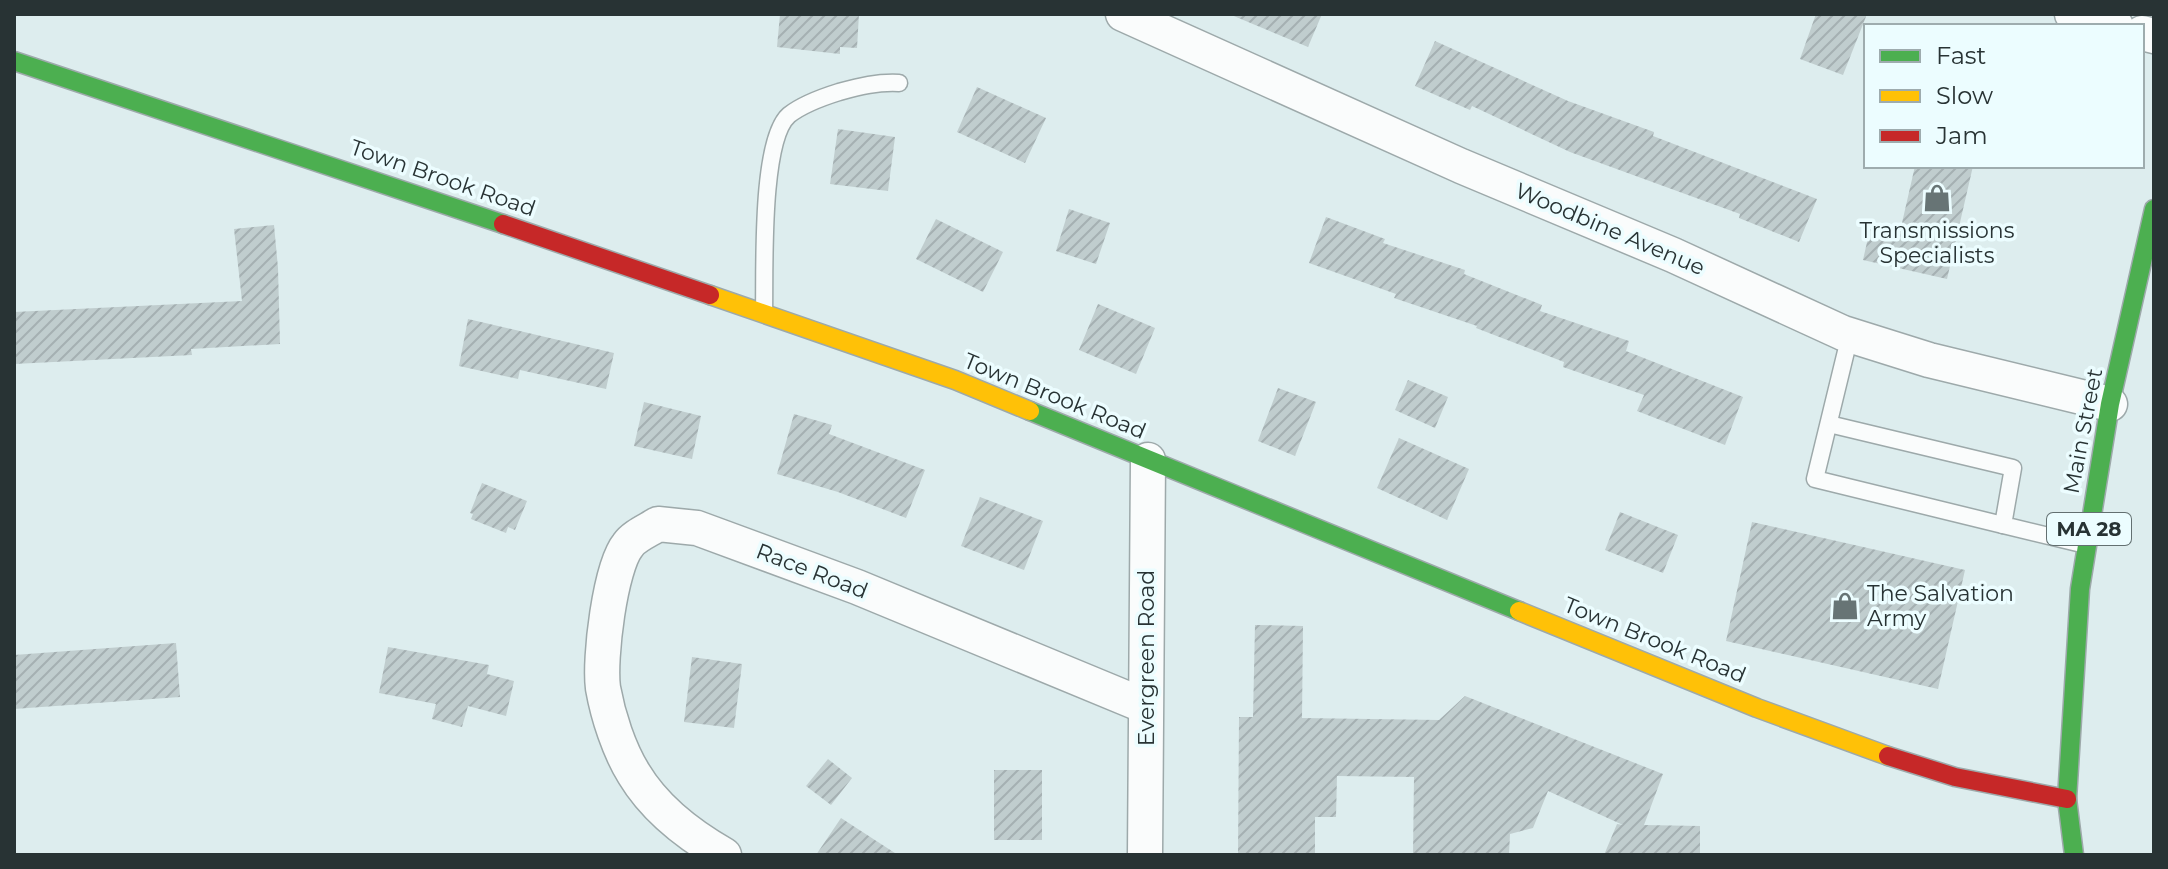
<svg xmlns="http://www.w3.org/2000/svg" width="2168" height="869" viewBox="0 0 2168 869" font-family="Montserrat,sans-serif">
  <defs>
    <pattern id="building-hatch" width="6" height="6" patternUnits="userSpaceOnUse" patternTransform="scale(2)"><rect width="6" height="6" fill="#c0cdce"/><path d="M-1 1l2-2M0 6l6-6M5 7l2-2" fill="none" stroke="#a5b0b2"/></pattern>
  </defs>
  <rect width="100%" height="100%" fill="#ddedee"/>
  <g fill="url(#building-hatch)">
    <path d="M780 14H859L857 48 840 47V54L777 47Z"/>
    <path d="M1229 14H1322L1308 47Z"/>
    <path d="M1816 14H1867L1843 75 1800 59Z"/>
    <path d="M1435 41 1568 101 1654 132 1653 136 1817 199 1799 242 1739 218 1740 214 1570 152 1472 106 1470 110 1415 86Z"/>
    <path d="M977 87 1046 118 1025 163 957 132Z"/>
    <path d="M838 129 895 137 888 191 830 184Z"/>
    <path d="M1915 166H1973L1947 279 1863 260 1870 229 1899 236Z"/>
    <path d="M1069 209 1110 223 1096 264 1056 251Z"/>
    <path d="M1326 217 1385 239 1383 243 1465 270 1464 274 1542 305 1540 311 1629 341 1626 351 1743 397 1725 445 1637 411 1644 395 1563 367 1564 362 1476 328 1477 326 1394 298 1396 294 1309 263Z"/>
    <path d="M936 219 1003 252 983 292 916 259Z"/>
    <path d="M274 225 278 268 280 344 191 349 192 355 14 364V312L242 301 234 229Z"/>
    <path d="M1098 304 1155 328 1136 374 1079 350Z"/>
    <path d="M468 319 614 353 606 389 520 370 518 379 459 366Z"/>
    <path d="M1408 380 1448 397 1435 428 1395 410Z"/>
    <path d="M1278 388 1316 402 1295 456 1258 441Z"/>
    <path d="M644 402 701 416 692 459 634 446Z"/>
    <path d="M794 414 832 425 829 434 925 470 906 518 838 492 777 474Z"/>
    <path d="M1399 438 1469 469 1447 520 1377 488Z"/>
    <path d="M482 483 527 501 515 530 508 527 506 533 471 519 473 514 470 513Z"/>
    <path d="M980 497 1043 521 1024 570 961 546Z"/>
    <path d="M1620 512 1678 535 1663 573 1605 550Z"/>
    <path d="M1752 522 1965 570 1938 689 1726 641Z"/>
    <path d="M1255 625 1303 626 1302 718 1439 720 1465 696 1663 774 1644 825 1700 826V855H1604L1617 824 1623 825 1548 791 1533 828 1510 834 1509 855H1413L1414 777 1337 776 1336 817H1315V855H1238L1239 717H1253Z"/>
    <path d="M176 643 180 697 14 709V655Z"/>
    <path d="M388 647 489 665 487 674 514 681 506 716 468 706 462 727 432 719 436 704 379 693Z"/>
    <path d="M692 657 742 664 734 728 684 722Z"/>
    <path d="M828 759 852 778 831 805 806 786Z"/>
    <rect x="994" y="770" width="48" height="70"/>
    <path d="M841 818 898 855H816Z"/>
  </g>
  <g fill="none" stroke-linecap="round" stroke-linejoin="round">
    <defs>
      <g id="lane">
        <path d="M764 313C765 272 760 140 789 115 803 104 823 97 839 92 861 86 877 82 899 83"/>
        <path d="M1850 335 1815 479 2003 525"/>
        <path d="M1829 424 2013 468 2003 525 2086 545"/>
      </g>
      <g id="street">
        <path d="M1123 14 1461 166 1673 255 1843 333 1929 360 2110 404"/>
        <path d="M2072 14 2116 26"/>
        <path d="M2142 33 2154 36"/>
        <path d="M724 855C689 835 655 809 634 774 619 750 608 716 603 688 599 659 610 567 628 545 634 536 649 530 658 524L697 528 857 587 1145 706"/>
        <path d="M1145 855 1148 460"/>
      </g>
      <g id="fast">
        <path d="M14 61 503 224"/>
        <path d="M1030 411 1519 611"/>
        <path d="M2074 855 2067 799 2080 589 2110 404 2154 209"/>
      </g>
      <g id="slow">
        <path d="M710 295 955 380 1030 411"/>
        <path d="M1519 611 1757 708 1888 756"/>
      </g>
      <g id="jam">
        <path d="M503 224 710 295"/>
        <path d="M1888 756 1955 777 2067 799"/>
      </g>
    </defs>
    <use href="#lane" stroke="#9da9aa" stroke-width="19"/>
    <use href="#street" stroke="#9da9aa" stroke-width="37"/>
    <use href="#fast" stroke="#9da9aa" stroke-width="21"/>
    <use href="#slow" stroke="#9da9aa" stroke-width="21"/>
    <use href="#jam" stroke="#9da9aa" stroke-width="21"/>
    <use href="#lane" stroke="#fafcfc" stroke-width="16"/>
    <use href="#street" stroke="#fafcfc" stroke-width="34"/>
    <use href="#fast" stroke="#4caf50" stroke-width="18"/>
    <use href="#slow" stroke="#ffc107" stroke-width="18"/>
    <use href="#jam" stroke="#c62828" stroke-width="18"/>
  </g>
  <defs>
    <symbol id="shop-bare" viewBox="-9 -9 18 18"><path d="M-5-2.5h2.3a2.7 3.5 0 0 1 5.4 0H5L5.5 6h-11ZM-1.5-2.5h3a1.5 2.3 0 0 0-3 0Z" fill="#677475" stroke="#ecfdff" stroke-width="2.5" paint-order="stroke"/></symbol>
  </defs>
  <g fill-rule="evenodd">
    <use href="#shop-bare" x="1917" y="178" width="40" height="40"/>
    <use href="#shop-bare" x="1825" y="586" width="40" height="40"/>
  </g>
  <g text-anchor="middle" dominant-baseline="central" stroke-width="7" stroke-linejoin="round" paint-order="stroke">
    <rect fill="#ecfdff" stroke="#637071" stroke-width="2" x="2047" y="513" width="84" height="32" rx="6"/>
    <g font-size="20" font-weight="bold" fill="#283334">
      <text x="2089" y="529">MA 28</text>
    </g>
    <g font-size="22" fill="#283334" stroke="#ecfdff">
      <text transform="translate(443 178) rotate(19)">Town Brook Road</text>
      <text transform="translate(1610 229) rotate(23)">Woodbine Avenue</text>
      <text transform="translate(1055 396) rotate(22)">Town Brook Road</text>
      <text transform="translate(2083 431) rotate(-79)">Main Street</text>
      <text transform="translate(812 571) rotate(21)">Race Road</text>
      <text transform="translate(1655 640) rotate(22)">Town Brook Road</text>
      <text transform="translate(1146 658) rotate(-90)">Evergreen Road</text>
    </g>
    <g font-size="22" fill="#283334" stroke="#ecfdff">
      <text x="1937" y="230">Transmissions<tspan x="1937" dy="25">Specialists</tspan></text>
      <text x="1867" y="593" text-anchor="start">The Salvation<tspan x="1867" dy="25">Army</tspan></text>
    </g>
  </g>
  <rect width="2168" height="869" fill="none" stroke="#283334" stroke-width="32"/>
  <rect x="1864" y="24" width="280" height="144" fill="#ecfdff" stroke="#9eacae" stroke-width="2"/>
  <rect x="1880" y="50" width="40" height="12" fill="#4caf50" stroke="#9eacae" stroke-width="2"/>
  <text x="1936" y="64" font-size="24" fill="#283334">Fast</text>
  <rect x="1880" y="90" width="40" height="12" fill="#ffc107" stroke="#9eacae" stroke-width="2"/>
  <text x="1936" y="104" font-size="24" fill="#283334">Slow</text>
  <rect x="1880" y="130" width="40" height="12" fill="#c62828" stroke="#9eacae" stroke-width="2"/>
  <text x="1936" y="144" font-size="24" fill="#283334">Jam</text>
</svg>
